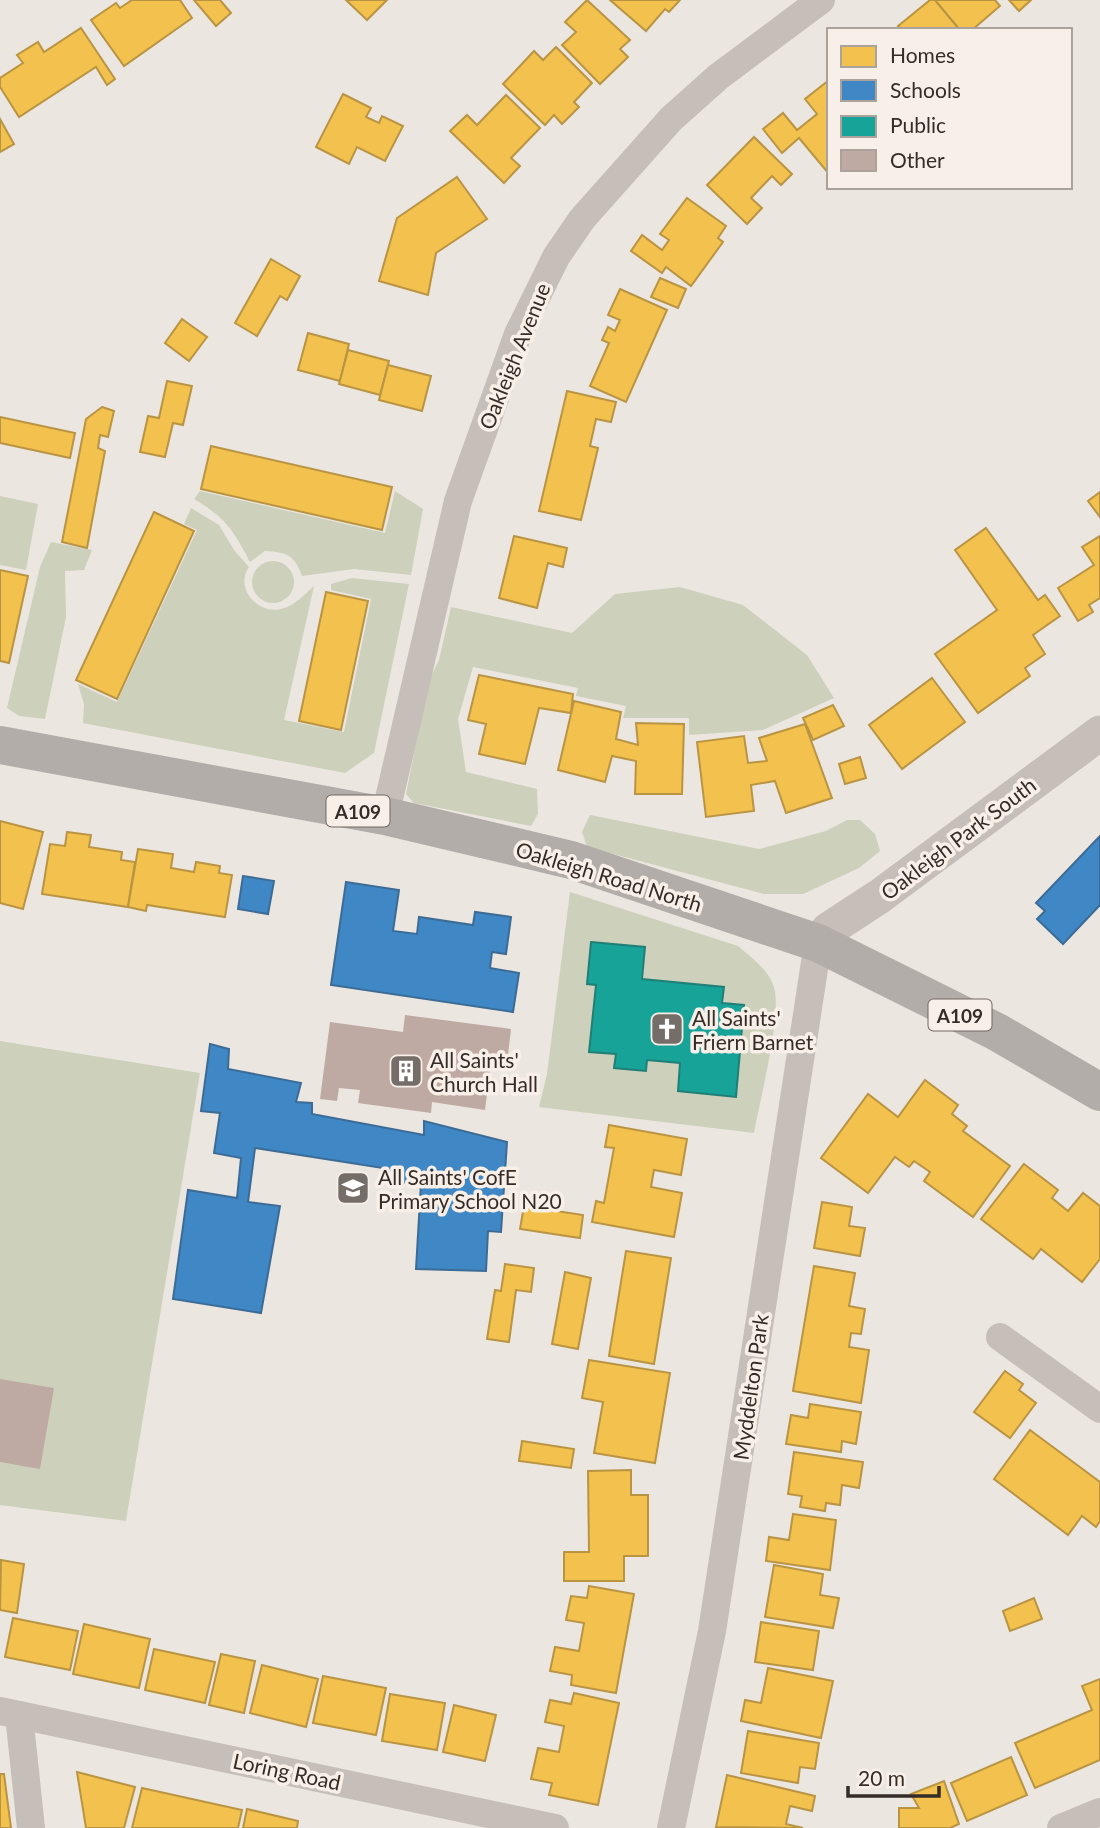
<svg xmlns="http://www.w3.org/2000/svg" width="1100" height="1828" viewBox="0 0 1100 1828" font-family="Lato,sans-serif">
  <rect width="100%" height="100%" fill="#ece6e0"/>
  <g fill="#cdd0bb">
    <path d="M200 491 385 533 395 491 423 509 411 575 354 569 302 576C295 555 286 552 265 551L250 562C233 530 226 518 194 499Z"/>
    <path d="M0 496 38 504 26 570 0 565Z"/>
    <path d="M191 508 219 525 234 550 249 567C234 588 258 615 281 609 294 606 304 595 314 586L284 720 344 732 371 599 331 590V584L352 578 409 584 374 753 345 773 83 723 84 704 78 684 117 702 197 530 184 524Z"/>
    <path d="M51 542 92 550 84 570 65 571 66 617 45 719 19 716 7 708 40 567Z"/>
    <circle cx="273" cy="582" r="21"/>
    <path d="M680 587 743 605 807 655 834 698 763 730 689 735V718H623L626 706 576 696 578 688 473 667 458 719 466 772 537 789 538 814 531 826 414 803 406 794 428 683 439 660 451 607 572 633 615 594Z"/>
    <path d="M590 815 759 849 826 831 847 820H860L875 834 880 851 859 868 803 894H764L587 847 582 832Z"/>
    <path d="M570 892 738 946C752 958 772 972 775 992 780 1022 760 1100 754 1133L539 1107 547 1074Z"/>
    <path d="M0 1041 200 1073 126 1521 0 1505Z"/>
  </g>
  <g fill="#f2c14e" stroke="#b99443" stroke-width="2">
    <path d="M132 0H180L192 18 124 66 91 20 116 3 120 8Z"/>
    <path d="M194 0H220L231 13 216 26Z"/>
    <path d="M346 0H387L367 20Z"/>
    <path d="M587 0 630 40 620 49 628 57 600 84 562 45 576 32 565 22Z"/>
    <path d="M610 0H680L669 12 665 9 646 31Z"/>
    <path d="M930 0H935L960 30H902L898 26Z"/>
    <path d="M935 0H995L1000 6 972 30H960Z"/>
    <path d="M1009 0H1031L1019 11Z"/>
    <path d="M81 28 115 79 107 85 96 67 19 117 0 87V78L23 63 17 55 38 42 44 52Z"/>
    <path d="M556 47 592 83 574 102 579 107 562 124 554 115 545 125 503 84 534 51 543 60Z"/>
    <path d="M829 80V174L799 138 782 153 763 129 783 113 797 130 817 114 805 99Z"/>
    <path d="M343 94 371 108 366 117 379 123 382 116 403 126 385 161 357 147 349 164 316 147Z"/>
    <path d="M506 95 540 128 511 158 520 166 504 183 450 131 467 115 477 125Z"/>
    <path d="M0 119 14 144 0 152Z"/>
    <path d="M754 137 792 174 781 185 772 176 751 198 762 208 747 224 707 185Z"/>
    <path d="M457 177 487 219 436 253 428 295 379 281 397 218Z"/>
    <path d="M687 198 726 226 718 238 723 242 691 286 666 267 662 273 631 251 642 235 662 250 669 240 660 234Z"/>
    <path d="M271 259 300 276 287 300 280 296 257 336 235 323Z"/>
    <path d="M660 278 686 289 678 308 651 297Z"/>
    <path d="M620 289 667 310 626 402 590 386 609 343 602 340 608 327 615 331 620 320 608 315Z"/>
    <path d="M182 319 207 337 189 361 165 343Z"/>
    <path d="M308 333 349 344 340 381 298 370Z"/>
    <path d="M348 350 389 361 380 395 339 384Z"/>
    <path d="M388 365 431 376 422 411 379 400Z"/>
    <path d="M167 381 192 386 183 425 173 423 165 457 140 452 148 416 159 418Z"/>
    <path d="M567 391 616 402 611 422 596 419 590 446 598 448 581 520 539 511Z"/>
    <path d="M102 407 114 411 108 437 100 435 98 448 105 451 87 548 62 542 86 419Z"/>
    <path d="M0 417 75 433 70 458 0 443Z"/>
    <path d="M211 446 392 487 382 530 201 489Z"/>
    <path d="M1100 492V517L1088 501Z"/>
    <path d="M154 512 194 531 117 699 76 680Z"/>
    <path d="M986 528 1038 600 1045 595 1060 616 1033 635 1045 654 1025 668 1030 676 978 713 935 654 997 610 955 550Z"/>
    <path d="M514 536 567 548 563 567 548 563 537 608 499 598Z"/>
    <path d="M1100 536V598L1089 605 1093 612 1078 621 1058 588 1094 565 1082 547Z"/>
    <path d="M0 570 28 576 9 663 0 661Z"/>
    <path d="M326 592 368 601 341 730 299 721Z"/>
    <path d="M479 675 573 694 571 713 539 708 525 764 479 754 486 724 468 720Z"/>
    <path d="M932 678 965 722 902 769 869 725Z"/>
    <path d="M574 701 621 712 616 739 638 745 636 723 684 724 682 794H635L636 761 612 756 605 782 558 770Z"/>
    <path d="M833 705 844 726 813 740 803 718Z"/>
    <path d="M805 724 832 798 786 813 775 781 751 785 754 811 706 817 697 742 744 736 748 763 767 761 759 738Z"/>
    <path d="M860 757 866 778 845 784 839 764Z"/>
    <path d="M0 821 43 832 23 909 0 903Z"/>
    <path d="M67 832 91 835 89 847 122 852 121 860 135 862 128 907 42 894 50 844 65 846Z"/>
    <path d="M138 849 173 854 171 868 194 872 196 862 220 866 219 873 232 875 225 917 147 905 146 911 128 907Z"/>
    <path d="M925 1080 958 1105 952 1114 967 1126 963 1131 1010 1166 973 1217 924 1181 930 1172 914 1161 909 1167 895 1157 868 1193 821 1158 868 1094 898 1117Z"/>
    <path d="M609 1125 687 1139 681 1175 654 1170 651 1187 682 1193 674 1237 592 1222 596 1201 604 1203 614 1148 605 1147Z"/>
    <path d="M1024 1164 1058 1190 1052 1198 1068 1211 1083 1193 1100 1206V1259L1082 1282 1041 1249 1033 1259 981 1219Z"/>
    <path d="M822 1202 852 1207 849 1226 865 1228 860 1256 814 1248Z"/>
    <path d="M524 1206 583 1215 580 1238 520 1229Z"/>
    <path d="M626 1251 671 1258 654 1364 609 1356Z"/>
    <path d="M505 1264 534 1268 531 1292 516 1290 509 1342 487 1339 495 1290 501 1291Z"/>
    <path d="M814 1266 855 1273 849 1306 865 1309 861 1334 851 1333 849 1347 869 1350 861 1403 793 1391Z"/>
    <path d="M565 1272 591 1278 578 1349 552 1344Z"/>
    <path d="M589 1360 670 1373 655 1463 594 1453 603 1402 582 1398Z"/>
    <path d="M1005 1371 1023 1384 1019 1390 1036 1403 1010 1438 974 1412Z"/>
    <path d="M810 1404 861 1412 856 1444 842 1441 841 1452 786 1444 791 1415 808 1418Z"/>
    <path d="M1030 1430 1100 1482V1521L1096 1527 1082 1516 1068 1535 994 1479Z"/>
    <path d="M522 1441 574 1449 571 1468 519 1461Z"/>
    <path d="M794 1452 863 1462 859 1488 842 1485 840 1505 826 1503 825 1511 800 1507 802 1496 788 1494Z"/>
    <path d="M631 1470V1495H648V1556H624V1581H564V1552H589L588 1471Z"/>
    <path d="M793 1514 836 1520 830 1570 766 1561 769 1537 789 1540Z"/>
    <path d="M1 1560 24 1564 17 1613 0 1610Z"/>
    <path d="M774 1565 823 1574 820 1595 839 1598 833 1628 765 1617Z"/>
    <path d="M589 1586 634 1594 616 1693 571 1685 572 1675 550 1671 555 1647 579 1651 584 1623 566 1620 571 1596 587 1598Z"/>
    <path d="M1034 1598 1042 1619 1010 1631 1003 1611Z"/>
    <path d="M13 1618 78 1631 70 1670 5 1657Z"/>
    <path d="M761 1622 819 1631 813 1670 755 1662Z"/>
    <path d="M84 1624 150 1639 139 1688 73 1674Z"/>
    <path d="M154 1649 215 1662 205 1703 145 1690Z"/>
    <path d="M221 1654 255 1661 244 1713 209 1705Z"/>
    <path d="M262 1665 318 1679 306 1727 250 1713Z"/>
    <path d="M768 1668 833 1681 821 1738 741 1721 745 1700 761 1703Z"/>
    <path d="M323 1676 386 1688 376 1735 313 1723Z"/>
    <path d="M1100 1679V1760L1035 1788 1015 1743 1092 1710 1082 1686Z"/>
    <path d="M574 1693 619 1703 598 1805 549 1795 552 1783 531 1779 538 1748 559 1752 564 1726 545 1722 550 1700 571 1704Z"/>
    <path d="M390 1694 445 1703 437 1750 382 1741Z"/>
    <path d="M454 1705 496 1715 485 1761 443 1752Z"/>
    <path d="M748 1731 819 1743 815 1769 800 1767 798 1783 741 1773Z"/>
    <path d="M1011 1757 1027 1795 967 1821 951 1783Z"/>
    <path d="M77 1772 135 1787 124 1828H86Z"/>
    <path d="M0 1774H4L11 1828H0Z"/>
    <path d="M727 1775 815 1796 812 1811 790 1806 786 1824 803 1828 716 1827Z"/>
    <path d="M944 1781 959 1824 950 1828H899V1808H919L911 1794Z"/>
    <path d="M142 1788 242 1810 238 1828H132Z"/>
    <path d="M247 1809 298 1821 297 1828H243Z"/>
  </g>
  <g fill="#3f88c5" stroke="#3c6c96" stroke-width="2">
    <path d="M1100 836V905L1063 944 1037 919 1045 911 1036 903Z"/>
    <path d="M243 876 274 881 268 914 238 909Z"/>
    <path d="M346 882 399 890 393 931 417 934 419 917 473 925 475 912 511 917 506 954 492 952 490 968 519 973 513 1012 331 985Z"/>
    <path d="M210 1044 229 1049 228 1069 301 1083 296 1102 312 1103V1114L424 1135V1121L507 1142 501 1232 488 1231 486 1271 416 1269 421 1183 382 1182 383 1168 255 1148 248 1202 280 1206 261 1313 173 1299 188 1190 237 1198 241 1158 214 1153 220 1113 201 1111Z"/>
  </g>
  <path fill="#17a398" stroke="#207f76" stroke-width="2" d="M591 942 645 947 642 979 724 987 722 1003 744 1005 736 1097 678 1091 680 1063 647 1060 646 1071 614 1068 616 1054 589 1052 596 985 587 984Z"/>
  <g fill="#beaaa3">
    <path d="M405 1015 511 1029 508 1055 492 1053 485 1110 432 1102 431 1113 358 1103 360 1090 339 1088 337 1101 320 1099 330 1022 403 1032Z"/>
    <path d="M0 1379 54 1388 40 1469 0 1462Z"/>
  </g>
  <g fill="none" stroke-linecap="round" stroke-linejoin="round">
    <g stroke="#c5beb9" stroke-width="28">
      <path d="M385 816 458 501 518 334 556 257 582 219 671 119 718 77 821 0"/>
      <path d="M1000 1337 1100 1409"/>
      <path d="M0 1711 555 1828"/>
      <path d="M19 1715 31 1828"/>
      <path d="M671 1828 712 1631 818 943"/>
      <path d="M1061 1828 1100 1812"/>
    </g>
    <path stroke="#c5beb9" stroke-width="35" d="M818 943 828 930 880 896 1100 733"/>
    <path stroke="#b3ada9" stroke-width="38" d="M0 745 385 816 571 860 818 943 997 1032 1100 1092"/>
  </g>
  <defs>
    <symbol id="church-square" viewBox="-11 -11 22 22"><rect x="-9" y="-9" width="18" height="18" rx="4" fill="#756d68" stroke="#f8f0e8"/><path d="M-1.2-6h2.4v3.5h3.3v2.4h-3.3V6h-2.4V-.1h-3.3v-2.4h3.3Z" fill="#fff"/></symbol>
    <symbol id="building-square" viewBox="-11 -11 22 22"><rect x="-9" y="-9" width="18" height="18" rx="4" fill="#756d68" stroke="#f8f0e8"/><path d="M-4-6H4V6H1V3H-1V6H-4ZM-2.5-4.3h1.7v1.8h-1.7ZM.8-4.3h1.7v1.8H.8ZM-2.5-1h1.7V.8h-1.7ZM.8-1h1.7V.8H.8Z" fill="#fff"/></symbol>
    <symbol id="school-square" viewBox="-11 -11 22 22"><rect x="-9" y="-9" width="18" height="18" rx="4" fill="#756d68" stroke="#f8f0e8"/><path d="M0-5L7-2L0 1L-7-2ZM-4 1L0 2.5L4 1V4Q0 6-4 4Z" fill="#fff"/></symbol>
  </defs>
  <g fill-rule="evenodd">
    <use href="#church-square" x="648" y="1010" width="38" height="38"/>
    <use href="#building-square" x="387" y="1052" width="38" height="38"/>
    <use href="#school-square" x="334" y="1169" width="38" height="38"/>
  </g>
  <g text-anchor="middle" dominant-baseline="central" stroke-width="7" stroke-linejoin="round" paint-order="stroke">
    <g fill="#f8f0e8" stroke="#706762" stroke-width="2">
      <rect x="326.5" y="795.5" width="63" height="31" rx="5"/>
      <rect x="928.5" y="999.5" width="63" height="31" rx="5"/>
    </g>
    <g font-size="19" font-weight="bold" fill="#352c28">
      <text x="358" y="811">A109</text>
      <text x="960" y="1015">A109</text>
    </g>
    <g font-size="21" fill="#352c28" stroke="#f8f0e8">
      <text transform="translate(514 356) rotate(-68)">Oakleigh Avenue</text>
      <text transform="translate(958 838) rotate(-37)">Oakleigh Park South</text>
      <text transform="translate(609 876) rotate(17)">Oakleigh Road North</text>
      <text transform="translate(750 1387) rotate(-82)">Myddelton Park</text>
      <text transform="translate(287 1771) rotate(12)">Loring Road</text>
    </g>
    <g font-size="21" fill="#352c28" stroke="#f8f0e8" text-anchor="start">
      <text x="692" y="1017">All Saints'<tspan x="692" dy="24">Friern Barnet</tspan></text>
      <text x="430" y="1059">All Saints'<tspan x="430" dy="24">Church Hall</tspan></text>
      <text x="378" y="1176">All Saints' CofE<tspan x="378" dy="24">Primary School N20</tspan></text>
    </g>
  </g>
  <rect x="827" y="28" width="245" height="161" fill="#f8f0e8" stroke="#aaa29b" stroke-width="2"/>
  <rect x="841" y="46" width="35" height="21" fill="#f2c14e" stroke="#aaa29b" stroke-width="2"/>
  <text x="890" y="63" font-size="21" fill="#352c28">Homes</text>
  <rect x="841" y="80" width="35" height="21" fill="#3f88c5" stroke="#aaa29b" stroke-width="2"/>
  <text x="890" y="98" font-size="21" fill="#352c28">Schools</text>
  <rect x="841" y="116" width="35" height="21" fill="#17a398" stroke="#aaa29b" stroke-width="2"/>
  <text x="890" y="133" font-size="21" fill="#352c28">Public</text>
  <rect x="841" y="150" width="35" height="21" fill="#beaaa3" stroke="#aaa29b" stroke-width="2"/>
  <text x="890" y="168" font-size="21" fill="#352c28">Other</text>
  <path d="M848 1786v10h91v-10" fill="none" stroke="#352c28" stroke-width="3.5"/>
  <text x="858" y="1786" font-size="21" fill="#352c28" stroke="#f8f0e8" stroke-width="5" paint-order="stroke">20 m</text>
</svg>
